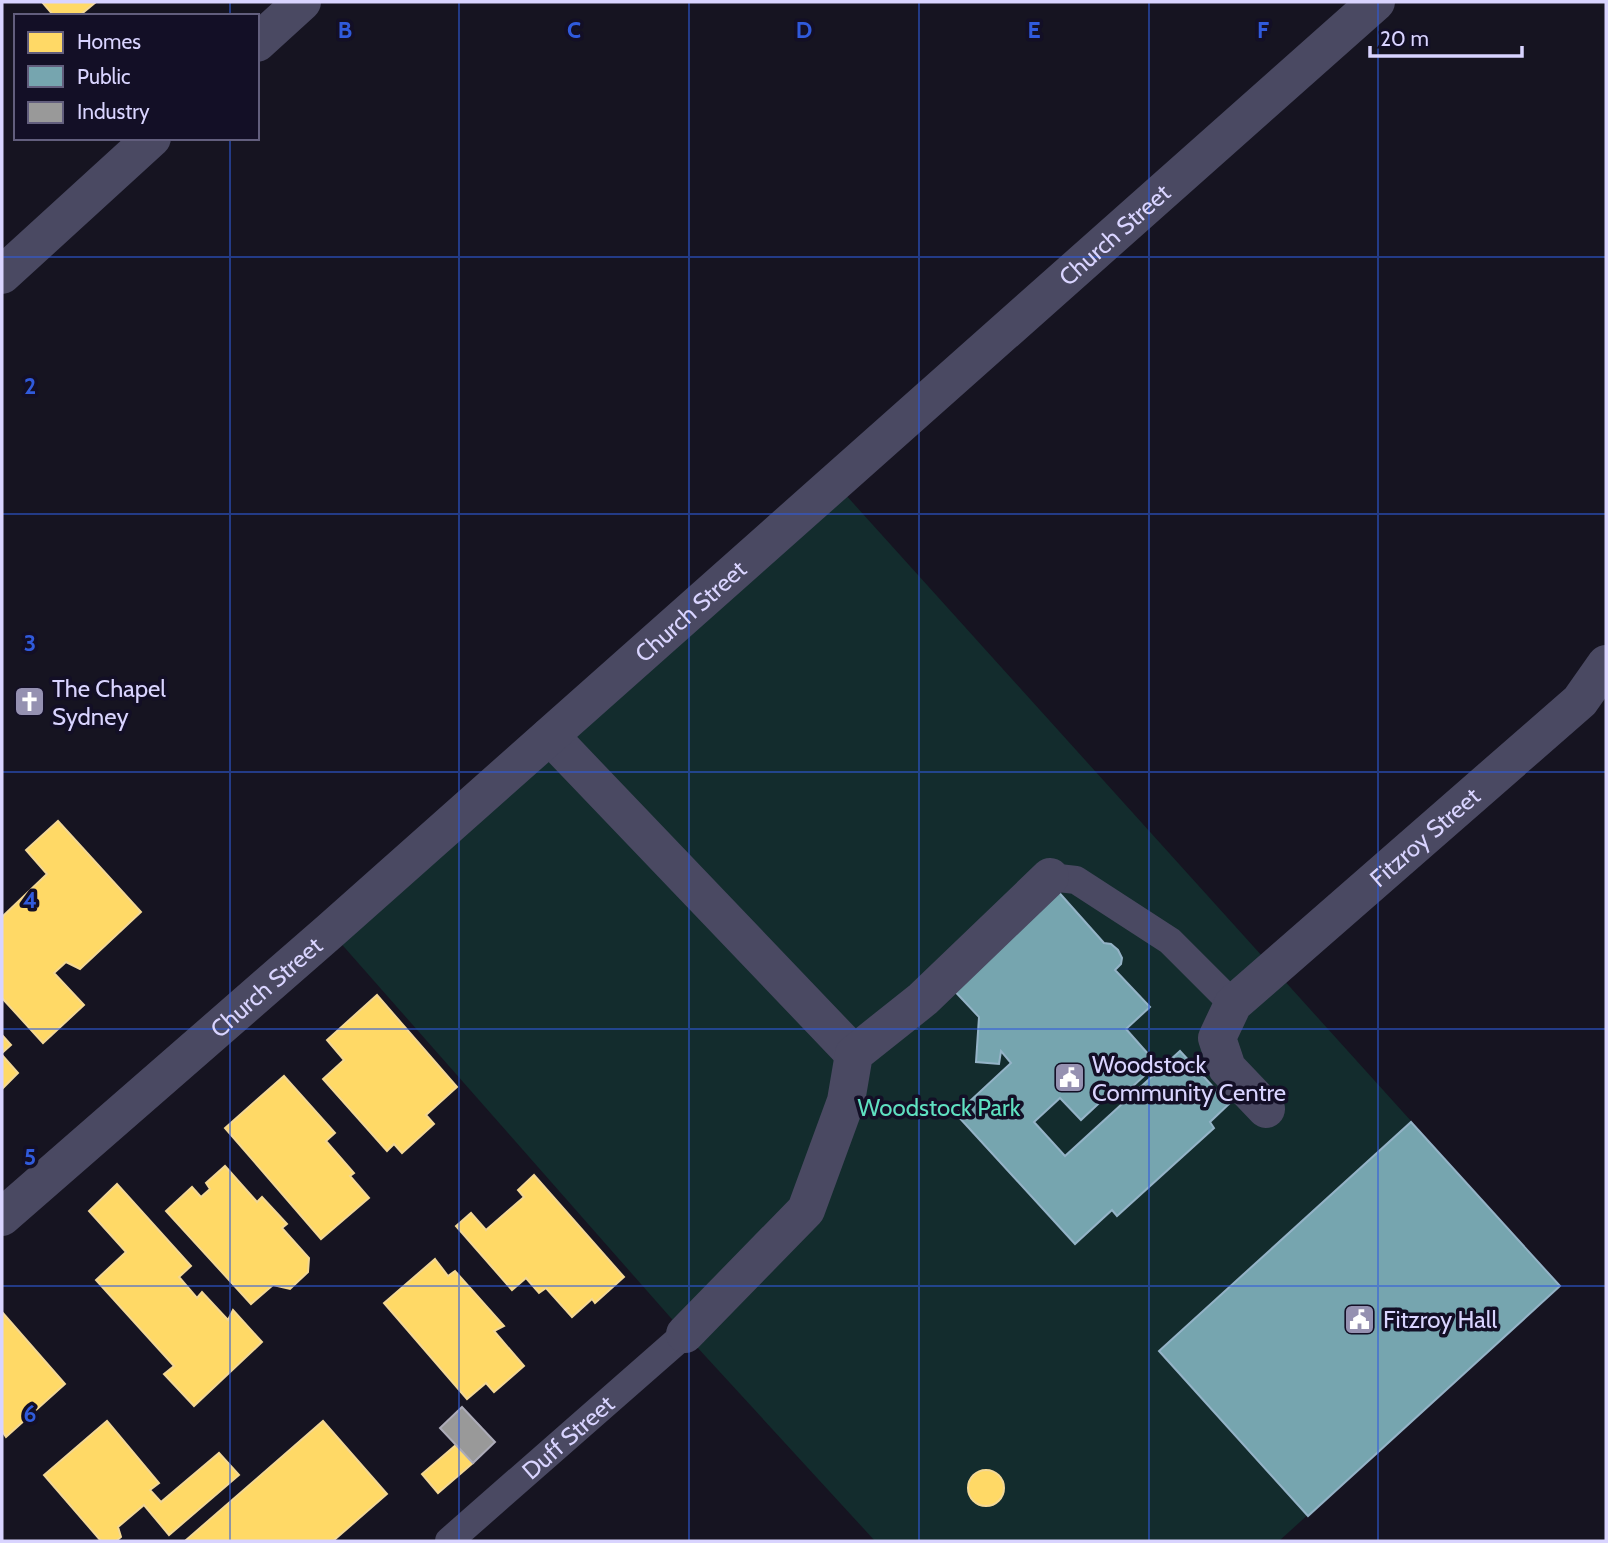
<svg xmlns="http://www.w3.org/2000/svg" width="1608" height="1543" viewBox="0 0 1608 1543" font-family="Cabin,sans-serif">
  <rect width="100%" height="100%" fill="#161421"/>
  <path fill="#132c2d" d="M835 483 1560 1286 1279 1541H875L685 1334 330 931Z"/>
  <g fill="#ffd966" stroke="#f4d894" stroke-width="2">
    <path d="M42 2H96L79 16H54Z"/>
    <path d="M58 821 141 912 80 969 66 962 54 973 84 1005 43 1043 2 998V917L47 874 26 850Z"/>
    <path d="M377 995 457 1087 426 1115 434 1124 402 1153 394 1144 387 1151 323 1079 344 1060 327 1040Z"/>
    <path d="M2 1035 11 1045 2 1053Z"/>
    <path d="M2 1055 18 1073 2 1089Z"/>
    <path d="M284 1076 335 1133 326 1141 354 1173 350 1176 369 1198 321 1239 225 1128Z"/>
    <path d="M225 1166 257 1202 262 1197 287 1224 282 1228 309 1258 308 1272 290 1289 273 1285 251 1304 166 1211 192 1187 201 1197 210 1189 206 1183Z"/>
    <path d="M534 1175 624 1277 595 1303 592 1299 572 1317 546 1288 539 1293 526 1278 512 1290 456 1226 471 1213 486 1230 524 1197 518 1190Z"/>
    <path d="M117 1184 191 1266 179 1277 197 1298 202 1292 228 1320 233 1310 262 1342 194 1406 164 1374 174 1366 96 1280 126 1252 89 1211Z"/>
    <path d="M435 1259 448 1276 455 1271 504 1326 494 1331 524 1366 494 1392 486 1383 467 1399 384 1303Z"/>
    <path d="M2 1312 65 1384 6 1437 2 1431Z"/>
    <path d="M107 1421 159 1483 150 1490 161 1502 219 1453 239 1475 169 1535 144 1505 118 1527 121 1537 116 1541H101L44 1475Z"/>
    <path d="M323 1421 387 1494 333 1541H185Z"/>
    <path d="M456 1445 473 1463 438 1493 422 1474Z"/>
    <circle cx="986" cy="1488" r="18"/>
  </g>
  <g fill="#76a5af" stroke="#94b3c7" stroke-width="2">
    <path d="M1055 888 1104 943 1111 944 1118 950 1122 958 1121 964 1115 970 1150 1007 1126 1029 1157 1064 1119 1099 1112 1091 1081 1120 1060 1098 1034 1122 1065 1156 1180 1051 1229 1104 1210 1122 1214 1128 1117 1216 1112 1210 1075 1244 956 1114 1011 1063 1001 1051 999 1064 976 1062 979 1017 948 984Z"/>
    <path d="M1411 1122 1560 1286 1308 1516 1159 1351Z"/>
  </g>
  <path fill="#999" stroke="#acabb8" stroke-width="2" d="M462 1407 495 1442 473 1463 440 1428Z"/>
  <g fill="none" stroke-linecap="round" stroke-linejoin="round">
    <g stroke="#4a4962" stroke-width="28">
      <path d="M1050 877 1076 880 1170 941 1233 1004"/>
      <path id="s1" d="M449 1541 685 1334"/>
    </g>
    <g stroke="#4a4962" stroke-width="38">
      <path d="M257 43 302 2"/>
      <path d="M2 275 152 138"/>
      <path d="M550 736 854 1054"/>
      <path id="s2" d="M1266 1109 1227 1068 1217 1038 1233 1004 1580 701 1606 664"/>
      <path id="s3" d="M2 1217 330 931 1376 2"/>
      <path d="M685 1334 806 1210 846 1101 854 1054 923 999 1050 877"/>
    </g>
  </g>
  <path fill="none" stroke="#305bdc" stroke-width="2" stroke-opacity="0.55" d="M230 2V16M459 2V1541M689 2V1541M919 2V1541M1149 2V1541M1378 2V1541M230 138V1541M2 257H1606M2 514H1606M2 772H1606M2 1029H1606M2 1286H1606"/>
  <defs>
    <symbol id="church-square" viewBox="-11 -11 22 22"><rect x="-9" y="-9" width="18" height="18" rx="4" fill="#9591b1" stroke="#130f26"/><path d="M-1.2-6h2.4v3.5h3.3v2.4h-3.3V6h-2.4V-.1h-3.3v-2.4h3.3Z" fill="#fff"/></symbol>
    <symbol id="civic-square" viewBox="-11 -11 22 22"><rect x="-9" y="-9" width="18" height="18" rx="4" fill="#9591b1" stroke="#130f26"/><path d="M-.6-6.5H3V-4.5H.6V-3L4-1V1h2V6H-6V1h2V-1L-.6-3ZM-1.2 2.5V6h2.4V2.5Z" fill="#fff"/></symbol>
  </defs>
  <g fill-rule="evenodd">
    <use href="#church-square" x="12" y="684" width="35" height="35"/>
    <use href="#civic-square" x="1052" y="1060" width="35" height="35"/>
    <use href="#civic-square" x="1342" y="1302" width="35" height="35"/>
  </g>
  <g text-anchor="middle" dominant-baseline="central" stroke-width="7" stroke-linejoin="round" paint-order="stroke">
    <g font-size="24" fill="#d9d4ff" stroke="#130f26">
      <text stroke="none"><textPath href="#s3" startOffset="1484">Church Street</textPath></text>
      <text stroke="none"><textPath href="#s3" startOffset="917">Church Street</textPath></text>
      <text stroke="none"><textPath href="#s2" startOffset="380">Fitzroy Street</textPath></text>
      <text stroke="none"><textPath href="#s3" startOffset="350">Church Street</textPath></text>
      <text stroke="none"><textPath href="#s1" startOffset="158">Duff Street</textPath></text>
    </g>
    <g font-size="24" fill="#d9d4ff" stroke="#130f26" text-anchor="start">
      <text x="52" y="688">The Chapel<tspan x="52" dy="28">Sydney</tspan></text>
      <text x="1092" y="1064">Woodstock<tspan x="1092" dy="28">Community Centre</tspan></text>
      <text x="1383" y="1319">Fitzroy Hall</text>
    </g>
    <g font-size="24" fill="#5fe0c0" stroke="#130f26">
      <text x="939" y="1107">Woodstock Park</text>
    </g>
  </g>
  <g font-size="23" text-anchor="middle" font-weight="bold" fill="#305bdc" stroke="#130f26" stroke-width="7" stroke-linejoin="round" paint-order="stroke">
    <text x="345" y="38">B</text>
    <text x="574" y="38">C</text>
    <text x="804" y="38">D</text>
    <text x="1034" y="38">E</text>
    <text x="1263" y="38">F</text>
    <text x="30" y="394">2</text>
    <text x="30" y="651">3</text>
    <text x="30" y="908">4</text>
    <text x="30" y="1165">5</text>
    <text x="30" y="1422">6</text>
  </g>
  <rect width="1608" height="1543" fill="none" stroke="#d9d4ff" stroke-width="7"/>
  <rect x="14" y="14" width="245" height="126" fill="#130f26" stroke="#625e7d" stroke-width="2"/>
  <rect x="28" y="32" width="35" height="21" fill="#ffd966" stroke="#625e7d" stroke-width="2"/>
  <text x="77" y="49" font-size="21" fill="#d9d4ff">Homes</text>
  <rect x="28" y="66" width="35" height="21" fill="#76a5af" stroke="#625e7d" stroke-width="2"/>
  <text x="77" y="84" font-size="21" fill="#d9d4ff">Public</text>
  <rect x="28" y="102" width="35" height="21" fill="#999999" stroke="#625e7d" stroke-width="2"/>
  <text x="77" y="119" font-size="21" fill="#d9d4ff">Industry</text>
  <path d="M1370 46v10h152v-10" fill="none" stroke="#d9d4ff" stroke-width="3.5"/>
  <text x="1380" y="46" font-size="21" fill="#d9d4ff" stroke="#130f26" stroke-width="5" paint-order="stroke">20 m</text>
</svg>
